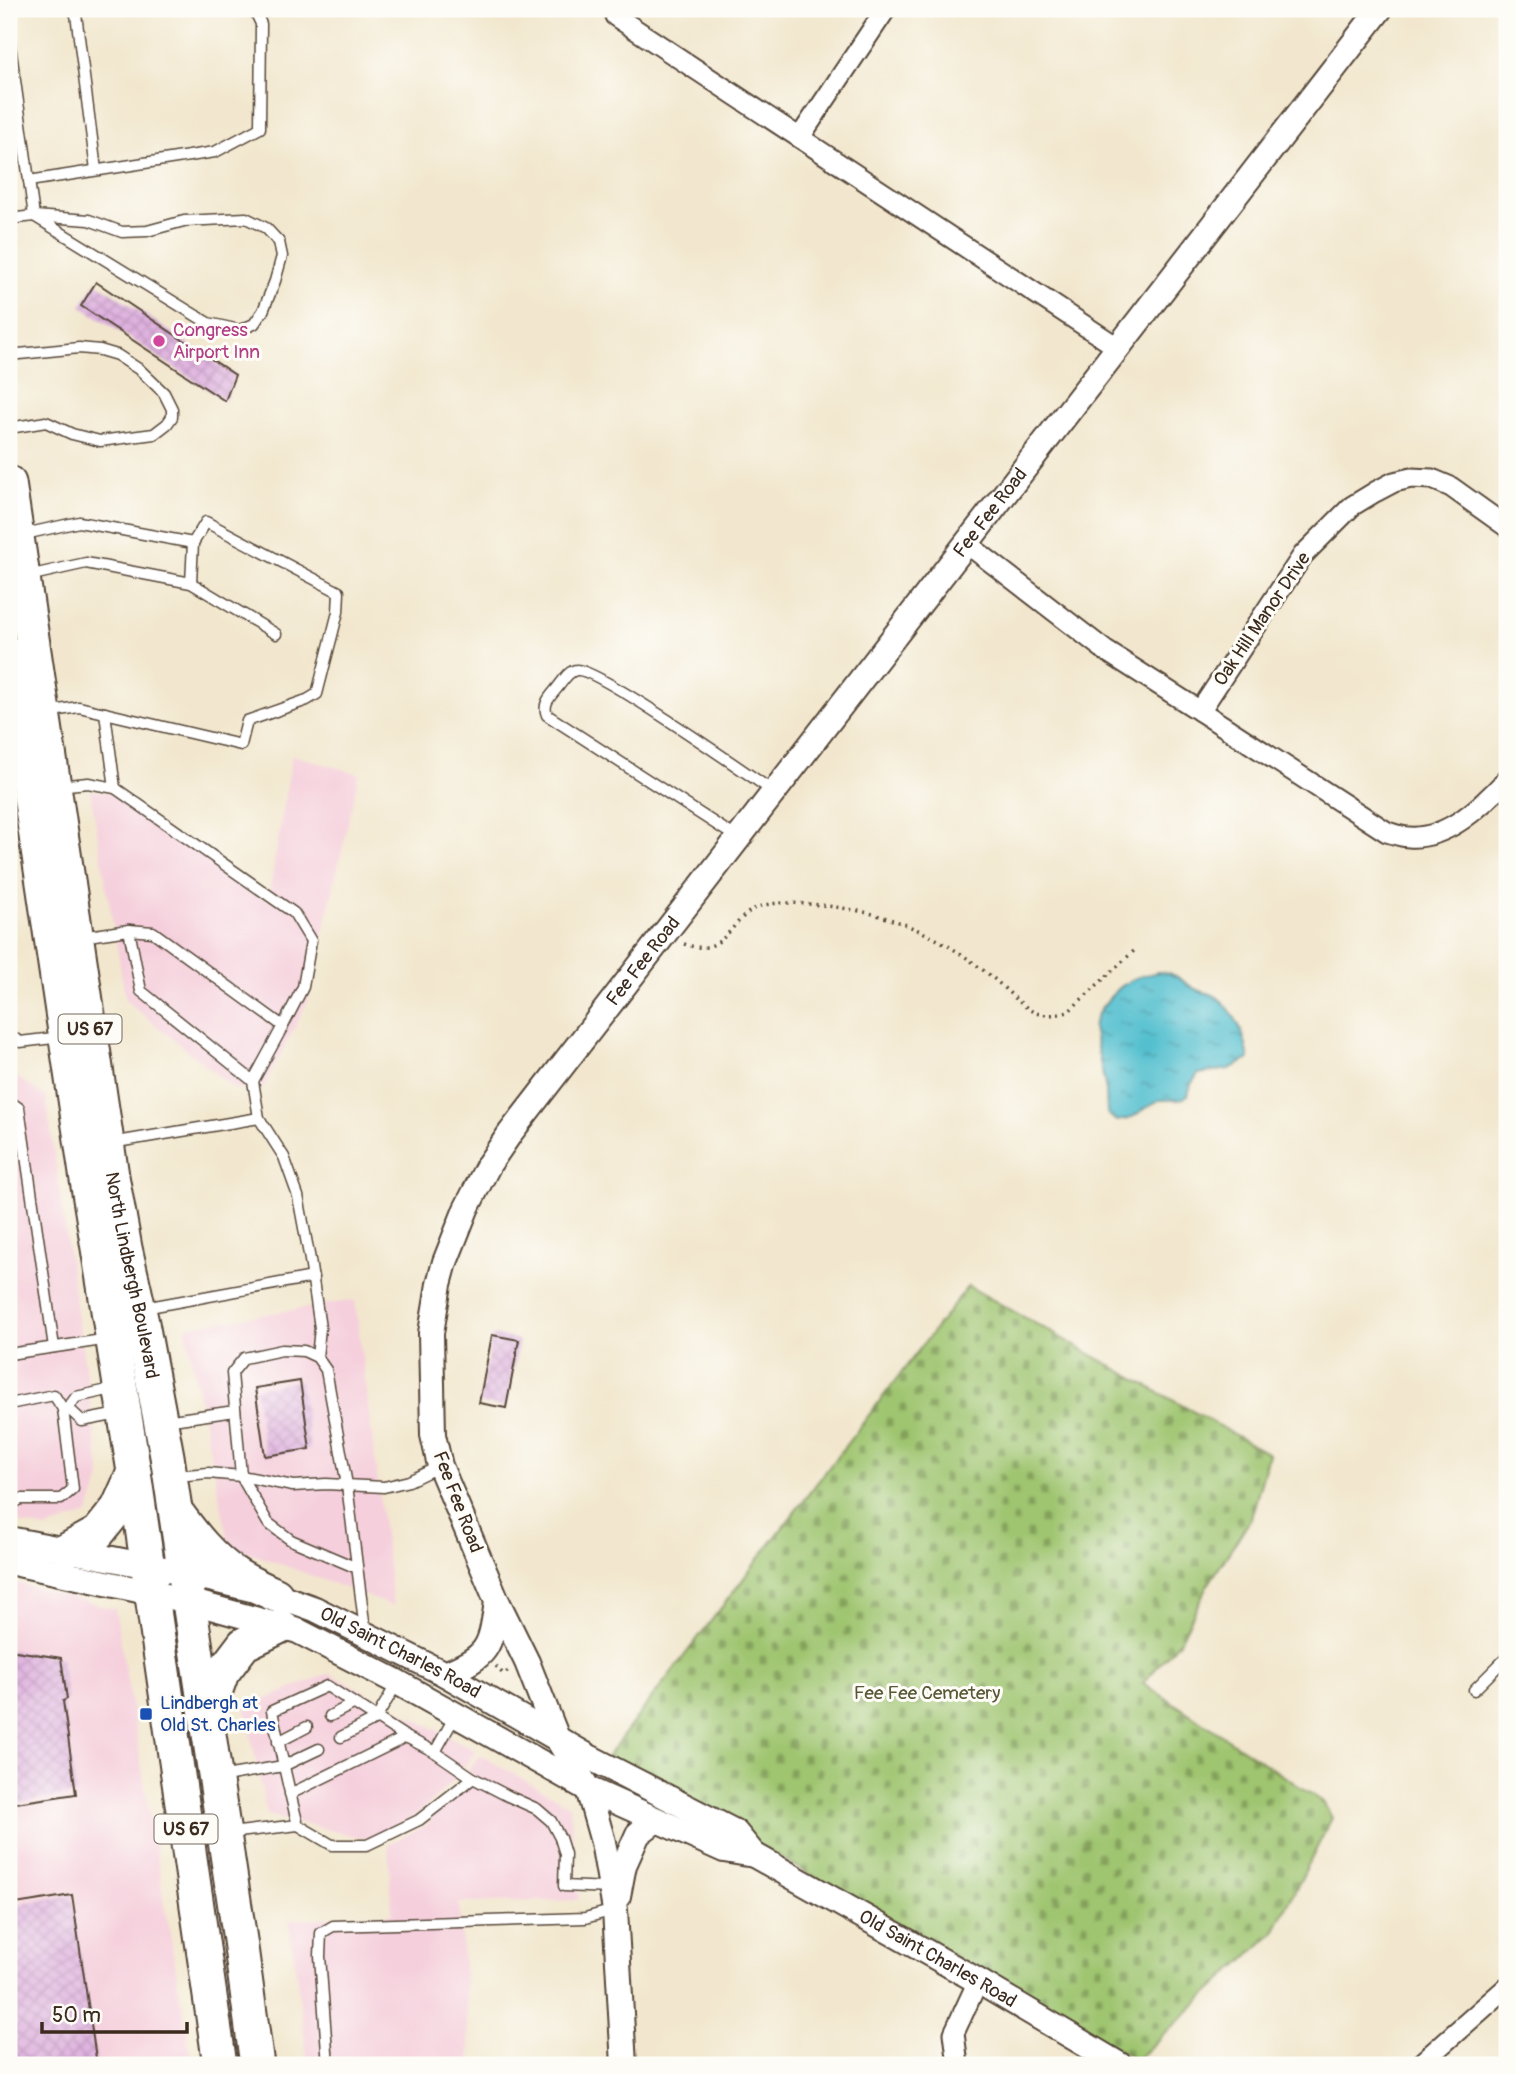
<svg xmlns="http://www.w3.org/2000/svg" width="1516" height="2074" viewBox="0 0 1516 2074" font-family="Pangolin,sans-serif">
  <defs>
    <pattern id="cemetery-stones" width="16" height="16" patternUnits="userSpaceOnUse" patternTransform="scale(1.75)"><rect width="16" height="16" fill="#9fc56f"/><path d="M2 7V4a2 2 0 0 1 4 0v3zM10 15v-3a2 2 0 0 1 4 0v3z" fill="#83a05b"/></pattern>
    <pattern id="water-ripples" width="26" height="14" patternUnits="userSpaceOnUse" patternTransform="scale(1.75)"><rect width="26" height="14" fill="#53bfcf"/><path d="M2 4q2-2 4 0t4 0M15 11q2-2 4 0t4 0" fill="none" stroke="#469ba7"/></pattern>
    <pattern id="building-cross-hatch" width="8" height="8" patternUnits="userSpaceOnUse" patternTransform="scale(1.75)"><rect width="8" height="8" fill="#dfb2df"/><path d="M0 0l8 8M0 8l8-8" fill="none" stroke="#c099bf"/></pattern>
  </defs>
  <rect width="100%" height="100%" fill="#fdfcf7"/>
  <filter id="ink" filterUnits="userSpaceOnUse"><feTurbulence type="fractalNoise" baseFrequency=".0143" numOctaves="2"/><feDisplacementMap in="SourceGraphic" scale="14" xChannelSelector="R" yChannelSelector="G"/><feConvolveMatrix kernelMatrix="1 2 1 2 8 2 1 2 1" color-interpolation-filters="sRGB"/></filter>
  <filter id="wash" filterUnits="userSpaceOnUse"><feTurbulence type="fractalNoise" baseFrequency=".00686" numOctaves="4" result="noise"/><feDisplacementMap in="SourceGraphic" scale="28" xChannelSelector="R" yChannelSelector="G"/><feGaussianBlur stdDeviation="1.57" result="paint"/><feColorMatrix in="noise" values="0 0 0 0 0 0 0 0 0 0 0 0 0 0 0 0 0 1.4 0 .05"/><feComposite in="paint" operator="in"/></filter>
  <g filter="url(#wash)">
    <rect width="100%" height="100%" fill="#f2e7ce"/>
    <g fill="#f5cfdc">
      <path d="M292 755 359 774 308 1001 264 1087 235 1089 126 1001 90 790 113 793 268 901Z"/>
      <path d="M9 1072 46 1097 101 1478 88 1514 46 1529 9 1521Z"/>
      <path d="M355 1300 393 1606 229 1545 185 1327Z"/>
      <path d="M9 1581 115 1609 189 2047 190 2065H9Z"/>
      <path d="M329 1673 476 1751 453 1782 415 1816 367 1839 267 1815 245 1708Z"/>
      <path d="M480 1755 570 1806 579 1900 459 1903 471 2065H308L289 1920 392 1914 388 1844 427 1825Z"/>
    </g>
    <path fill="url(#cemetery-stones)" stroke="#6d7846" stroke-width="2" d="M968 1286 1269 1454 1251 1518 1206 1588 1180 1641 1143 1683 1323 1802 1332 1818 1274 1932 1136 2060 606 1758Z"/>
    <path fill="url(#water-ripples)" stroke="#477476" stroke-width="2" d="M1158 972C1178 972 1181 982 1197 990 1203 993 1211 993 1217 997 1237 1013 1245 1036 1249 1059L1229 1069 1198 1074 1191 1084 1188 1095 1179 1100H1159L1129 1119 1116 1121 1107 1113 1106 1090 1093 1028C1096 1009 1118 985 1136 978 1143 975 1151 974 1158 972Z"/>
    <g id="blocks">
      <g fill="url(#building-cross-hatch)">
        <path d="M96 282 235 375 225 401 81 306Z"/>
        <path d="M492 1335 519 1340 506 1408 479 1403Z"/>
        <path d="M300 1381 310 1449 265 1456 255 1388Z"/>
        <path d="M9 1650 61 1658 67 1699 63 1701 76 1794 9 1804Z"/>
        <path d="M72 1895 97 2065H9V1905Z"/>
      </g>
    </g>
  </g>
  <g filter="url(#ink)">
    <use href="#blocks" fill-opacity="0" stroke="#564638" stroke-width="2"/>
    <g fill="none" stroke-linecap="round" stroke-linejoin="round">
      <defs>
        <g id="service">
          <path d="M71 9 76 14 96 170"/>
          <path d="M9 38 34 216 9 219"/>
          <path d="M29 181 215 152 260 128 261 24 254 9"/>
          <path d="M34 216 89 220 122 232 147 231 184 221 246 218 266 228 279 242 282 256 275 281 263 311 254 324 240 330 208 323Z"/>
          <path d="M9 355 79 348 100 350 117 355 140 370 164 393 172 409V417L167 424 154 434 100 441 72 434 46 422 9 428"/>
          <path d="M20 535 79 522 193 543 206 522 339 592 338 612 317 694 307 700 247 721 241 745 79 707 46 712"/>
          <path d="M28 576 86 563 191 583 276 634"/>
          <path d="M191 583 193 543"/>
          <path d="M105 713 115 788"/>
          <path d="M57 786 88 783 115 788 294 913 311 941 303 987 283 1026 153 932 129 930 81 937"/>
          <path d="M736 837 547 715C542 703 551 696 558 687 563 681 569 670 577 670 597 668 748 774 774 792"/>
          <path d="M129 930 141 991 253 1081 283 1026"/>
          <path d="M9 1035 20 1042 62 1037"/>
          <path d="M253 1081 259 1118 284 1157 298 1196 310 1260 320 1328 317 1357"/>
          <path d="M9 1101 19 1108 54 1347"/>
          <path d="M111 1143 259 1118"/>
          <path d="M144 1308 313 1277"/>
          <path d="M9 1354 109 1339"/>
          <path d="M9 1404 54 1395 63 1409 73 1489 61 1499H21L9 1505"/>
          <path d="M68 1408 82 1421 118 1414"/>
          <path d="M63 1409 68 1408 76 1397 117 1388"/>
          <path d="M165 1421 235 1411"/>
          <path d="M177 1476 208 1473 241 1476 293 1486 326 1484 384 1487 409 1481 440 1466"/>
          <path d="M357 1568 291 1540 268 1523 241 1476 232 1373 244 1358 282 1350 304 1351 317 1357 326 1370 347 1485 365 1630"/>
          <path d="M1474 1690 1507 1657"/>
          <path d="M330 1716 353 1704"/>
          <path d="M341 1737 376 1719 397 1683"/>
          <path d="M406 1737 435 1752"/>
          <path d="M278 1742 307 1727"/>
          <path d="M219 1777 283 1766 319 1749"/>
          <path d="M473 1778 508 1796 537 1809 551 1821 560 1838 565 1854 564 1886 610 1888"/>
          <path d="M290 1794 406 1737 327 1686 272 1711C280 1749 288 1787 298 1825"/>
          <path d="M230 1833 298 1825 332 1845H367L419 1820 473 1778 435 1752 455 1716"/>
          <path d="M328 2065 320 1956 321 1933 333 1926 585 1918 614 1910"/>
        </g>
        <g id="minor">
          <path d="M615 16 1117 347"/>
          <path d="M800 137 886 9"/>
          <path d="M1507 527 1451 487 1432 479 1411 478 1394 482 1375 492 1352 506 1303 555 1200 711 1387 832C1394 834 1402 837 1409 837 1447 840 1483 805 1507 779"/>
          <path d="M966 543 1106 651 1200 711"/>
          <path d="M958 2065 954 2033 978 1981"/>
          <path d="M1419 2065 1507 1987"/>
        </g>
        <g id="tertiary">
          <path id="s1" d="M9 1539 185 1573 276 1595 315 1609 445 1674 589 1757 735 1832 754 1855"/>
          <path id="s2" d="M9 1562 189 1601 298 1631 397 1682 588 1789 724 1850 754 1855 978 1981 1120 2065"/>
          <path d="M445 1674C490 1655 490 1648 497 1602"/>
          <path d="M618 1896 624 1865 638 1834 656 1820"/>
          <path id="s3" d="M624 2065 615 1910 603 1842 588 1789 557 1738 527 1662 497 1601 440 1466 433 1435 431 1333 439 1284 445 1262 466 1209 489 1164 511 1132 1380 9"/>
        </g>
        <g id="trunk">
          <path id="s4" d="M9 483 112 1176 125 1248 142 1323 167 1456 240 1940 257 2065"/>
          <path d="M9 654 87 1180 134 1472 220 2065"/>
          <path d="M177 1513C194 1536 211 1558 235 1574 248 1583 262 1588 276 1595"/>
          <path d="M67 1550 98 1533 118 1508 134 1472"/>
          <path d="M207 1715 222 1673 244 1644 281 1626"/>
        </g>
      </defs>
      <use href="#service" stroke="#564638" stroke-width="13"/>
      <use href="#minor" stroke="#564638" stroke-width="23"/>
      <use href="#tertiary" stroke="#564638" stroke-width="28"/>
      <use href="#trunk" stroke="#564638" stroke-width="37"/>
      <g stroke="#564638" stroke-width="3.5" stroke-dasharray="2 5" stroke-linecap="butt">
        <path d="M684 944C728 960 729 914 764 905 790 899 853 908 880 916 918 927 951 945 983 970 1000 982 1014 1000 1032 1011 1042 1017 1058 1015 1068 1012L1136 949"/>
        <path d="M496 1666 503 1674 509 1671"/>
      </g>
      <use href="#service" stroke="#fff" stroke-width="10"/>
      <use href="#minor" stroke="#fff" stroke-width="19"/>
      <use href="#tertiary" stroke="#fff" stroke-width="24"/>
      <use href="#trunk" stroke="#fff" stroke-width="33"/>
    </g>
  </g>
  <circle fill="#d1479c" stroke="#fdfcf7" stroke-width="2.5" cx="159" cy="341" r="7"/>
  <rect fill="#1a4fb4" stroke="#fdfcf7" stroke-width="2.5" x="139" y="1707" width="14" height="14" rx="3.5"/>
  <g text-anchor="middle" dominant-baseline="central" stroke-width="6" stroke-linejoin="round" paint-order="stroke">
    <g fill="#fdfcf7" stroke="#75695f" stroke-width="2">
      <rect x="58.5" y="1014.5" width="63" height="29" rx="5"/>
      <rect x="154.5" y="1814.5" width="63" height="29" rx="5"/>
    </g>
    <g font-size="18" font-weight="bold" fill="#3b2a1e">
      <text x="90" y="1029">US 67</text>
      <text x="186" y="1829">US 67</text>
    </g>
    <g font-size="19" fill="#b23c85" stroke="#fdfcf7" text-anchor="start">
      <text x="173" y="330">Congress<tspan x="173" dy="22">Airport Inn</tspan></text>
    </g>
    <g font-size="19" fill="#3b2a1e" stroke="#fdfcf7">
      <text stroke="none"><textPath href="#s3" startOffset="1771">Fee Fee Road</textPath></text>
      <text transform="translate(1262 619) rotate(-56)">Oak Hill Manor Drive</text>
      <text stroke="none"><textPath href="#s3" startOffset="1204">Fee Fee Road</textPath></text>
      <text stroke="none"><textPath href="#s4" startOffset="802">North Lindbergh Boulevard</textPath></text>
      <text transform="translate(458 1502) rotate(69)">Fee Fee Road</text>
      <text stroke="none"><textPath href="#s1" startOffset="410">Old Saint Charles Road</textPath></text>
      <text stroke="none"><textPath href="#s2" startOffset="1018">Old Saint Charles Road</textPath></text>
    </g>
    <g font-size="19" fill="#595836" stroke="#fdfcf7">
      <text x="927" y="1693">Fee Fee Cemetery</text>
    </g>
    <g font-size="19" fill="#164399" stroke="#fdfcf7" text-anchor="start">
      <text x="160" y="1703">Lindbergh at<tspan x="160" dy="22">Old St. Charles</tspan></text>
    </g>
  </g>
  <rect width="1516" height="2074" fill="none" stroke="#fdfcf7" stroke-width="35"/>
  <path d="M42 2022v10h145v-10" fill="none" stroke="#3b2a1e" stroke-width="3.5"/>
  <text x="52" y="2022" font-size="21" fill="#3b2a1e" stroke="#fdfcf7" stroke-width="5" paint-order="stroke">50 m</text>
</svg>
